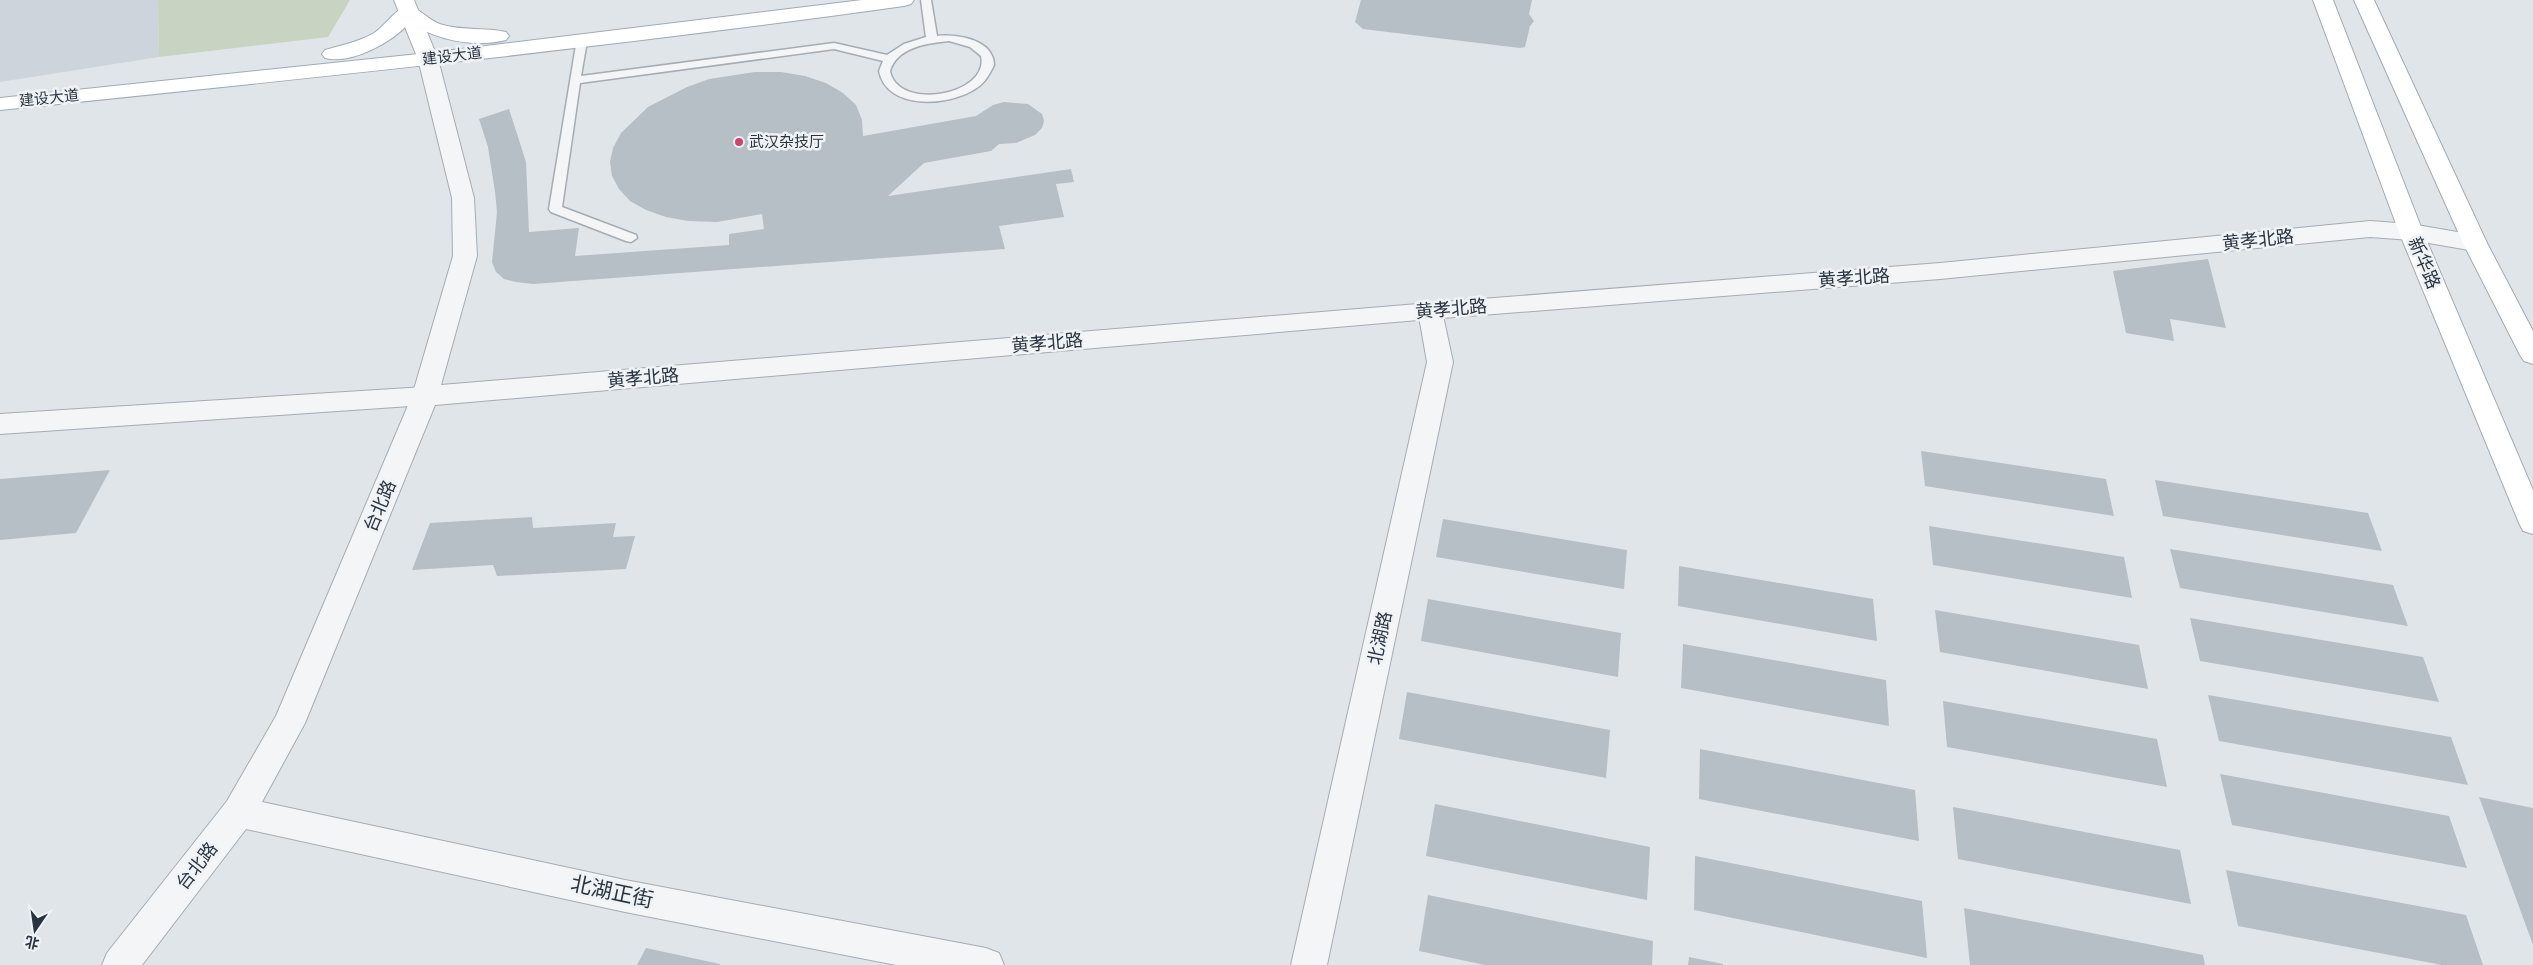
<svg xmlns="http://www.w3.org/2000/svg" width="2533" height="965" viewBox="0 0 2533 965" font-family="Jost,'Noto Sans SC',sans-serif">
  <rect width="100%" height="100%" fill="#e0e5e9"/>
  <path fill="#ced4db" d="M0 0H158L159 57 0 82Z"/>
  <path fill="#c8d3c1" d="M158 0H350L328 37 159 57Z"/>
  <g fill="#b7bfc6">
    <path d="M1361 0H1532L1529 14 1534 21 1530 26 1525 47 1520 48 1363 29 1355 22Z"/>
    <path d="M755 72H781L805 76 826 83 843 93 856 105 862 120 863 136 976 116 993 105 1004 102 1028 104 1042 114 1044 121 1042 128 1035 135 1016 143 999 144 991 151 924 163 888 196 1071 169 1074 182 1056 184 1064 217 999 226 1005 249 533 284 516 282 504 279 496 272 492 262 497 212 495 192 488 147 479 119 509 109 526 162 529 232 579 228 575 256 729 245V234L764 229 762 214 717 222 688 221 666 217 646 210 630 201 619 189 612 176 610 162 613 148 621 133 648 107 687 87 709 79Z"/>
    <path d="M2208 259 2226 328 2170 319 2174 341 2126 333 2113 271Z"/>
    <path d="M1921 451 2106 479 2114 516 1925 486Z"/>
    <path d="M110 470 76 533 0 540V479Z"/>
    <path d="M2155 480 2368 513 2382 551 2163 516Z"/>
    <path d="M532 517 533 528 616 523 613 537 635 536 626 569 497 576 493 565 412 570 430 523Z"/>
    <path d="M1443 519 1627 550 1624 589 1436 557Z"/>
    <path d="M1929 526 2124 557 2132 598 1933 565Z"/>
    <path d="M2170 549 2393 585 2408 626 2180 588Z"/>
    <path d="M1679 566 1873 599 1877 641 1678 606Z"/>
    <path d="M1428 599 1621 633 1618 677 1421 641Z"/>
    <path d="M1935 610 2139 645 2148 689 1940 652Z"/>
    <path d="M2190 618 2423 657 2439 702 2200 661Z"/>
    <path d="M1683 644 1886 680 1889 726 1681 688Z"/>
    <path d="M1407 692 1610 730 1606 778 1399 739Z"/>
    <path d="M2208 695 2451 737 2468 785 2219 741Z"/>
    <path d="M1943 701 2157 739 2167 787 1947 747Z"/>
    <path d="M1700 749 1915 790 1919 841 1699 799Z"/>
    <path d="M2220 774 2449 816 2467 868 2232 825Z"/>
    <path d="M2479 797 2533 808V945Z"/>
    <path d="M1435 804 1650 847 1647 900 1426 856Z"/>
    <path d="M1953 807 2180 850 2191 904 1958 859Z"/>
    <path d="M1695 856 1922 901 1927 958 1694 910Z"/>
    <path d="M2226 870 2466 915 2483 965H2442L2238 926Z"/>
    <path d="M1428 895 1653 941 1652 965H1485L1419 951Z"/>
    <path d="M1964 908 2203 955 2205 965H1970Z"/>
    <path d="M646 948 720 964V965H637Z"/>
    <path d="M1689 957 1723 964V965H1688Z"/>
  </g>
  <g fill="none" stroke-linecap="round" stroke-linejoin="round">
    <defs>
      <path id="service" d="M921 0H931L937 36C953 34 983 38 991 54 993 57 994 62 994 65 989 75 985 83 975 89 949 106 887 111 879 71L883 61 834 49 580 83 562 207 636 235 637 238 631 242 626 241 551 212 549 209 577 39H585L587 41 581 76 834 43 887 55 904 44 926 37ZM949 41 970 47 981 56C990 95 898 112 890 71 897 47 928 43 949 41Z"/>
      <g id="minor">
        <path d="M1430 303 1439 305 1442 311 1453 362 1327 965H1291L1427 362 1418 311 1421 305Z"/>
        <path d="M425 387 434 389 438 396 434 403 425 405 0 434V414Z"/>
      </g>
      <path id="tertiary" d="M428 53 435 55 438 59 474 198 477 256 441 385 1430 303 1940 263 2370 221 2411 224 2475 235 2483 238 2487 243 2483 248 2475 251 2411 240 2370 237 1940 279 1430 319 435 405 305 723 262 802 625 880 986 948 999 953 1004 965H896L625 912 246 829 142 965H102L107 953 227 801 276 716 412 396 453 256 452 198 418 59 421 55Z"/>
      <path id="secondary" d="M394 0H414L438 59 435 63 428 65 421 63 418 59Z"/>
      <g id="primary">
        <path d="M862 0H914L911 4 904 6C604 48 302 79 0 110V98L428 53Z"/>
        <path d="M2313 0H2333L2423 232 2533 490V534L2523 531 2519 523 2399 232Z"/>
        <path d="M2354 0H2374L2487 243 2533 331V364L2524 361 2520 355 2463 243Z"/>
        <path d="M408 6C421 9 430 22 443 25 464 31 485 27 506 32L509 36 506 40C476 48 434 40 410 22 393 42 351 65 325 58L322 54 325 50C342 45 359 42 374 33 386 25 395 9 408 6Z"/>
      </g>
    </defs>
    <use href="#service" stroke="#a5acb3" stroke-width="3"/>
    <use href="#minor" stroke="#a5acb3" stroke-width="2"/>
    <use href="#tertiary" stroke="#a5acb3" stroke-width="2"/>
    <use href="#secondary" stroke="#a5acb3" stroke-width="2"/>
    <use href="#primary" stroke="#9fabb5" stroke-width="2"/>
    <use href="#service" fill="#f3f5f7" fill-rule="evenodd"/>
    <use href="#minor" fill="#f3f5f7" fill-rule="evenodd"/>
    <use href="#tertiary" fill="#f3f5f7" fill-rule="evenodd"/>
    <use href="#secondary" fill="#fff" fill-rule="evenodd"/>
    <use href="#primary" fill="#fff" fill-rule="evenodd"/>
  </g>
  <circle fill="#ce456c" stroke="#eff3f6" stroke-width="2" cx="739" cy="142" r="5"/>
  <g text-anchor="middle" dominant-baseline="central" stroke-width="5" stroke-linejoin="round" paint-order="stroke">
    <g font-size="15" fill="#293440" stroke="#eff3f6">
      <text transform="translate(452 56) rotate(-7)">建设大道</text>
      <text transform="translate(49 98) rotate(-6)">建设大道</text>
    </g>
    <g font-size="15" fill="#293440" stroke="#eff3f6" text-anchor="start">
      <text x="749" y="142">武汉杂技厅</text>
    </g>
    <g font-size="18" fill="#293440" stroke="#eff3f6">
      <text transform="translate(2258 240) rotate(-6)">黄孝北路</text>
      <text transform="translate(2424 263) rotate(67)">新华路</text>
      <text transform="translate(1854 278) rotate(-4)">黄孝北路</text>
      <text transform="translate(1451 309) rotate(-5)">黄孝北路</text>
      <text transform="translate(1047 343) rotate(-5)">黄孝北路</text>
      <text transform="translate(643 378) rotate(-5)">黄孝北路</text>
      <text transform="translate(380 506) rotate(-67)">台北路</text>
      <text transform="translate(1380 638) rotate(-78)">北湖路</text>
      <text transform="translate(197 866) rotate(-52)">台北路</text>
    </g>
    <g font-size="21" fill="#293440" stroke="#eff3f6">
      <text transform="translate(612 892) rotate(12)">北湖正街</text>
    </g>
  </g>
  <g transform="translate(35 930) rotate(193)" stroke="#eff3f6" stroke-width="4" paint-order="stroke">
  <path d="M0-4L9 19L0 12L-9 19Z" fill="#293440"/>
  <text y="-8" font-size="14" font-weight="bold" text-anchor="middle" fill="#293440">北</text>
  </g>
</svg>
